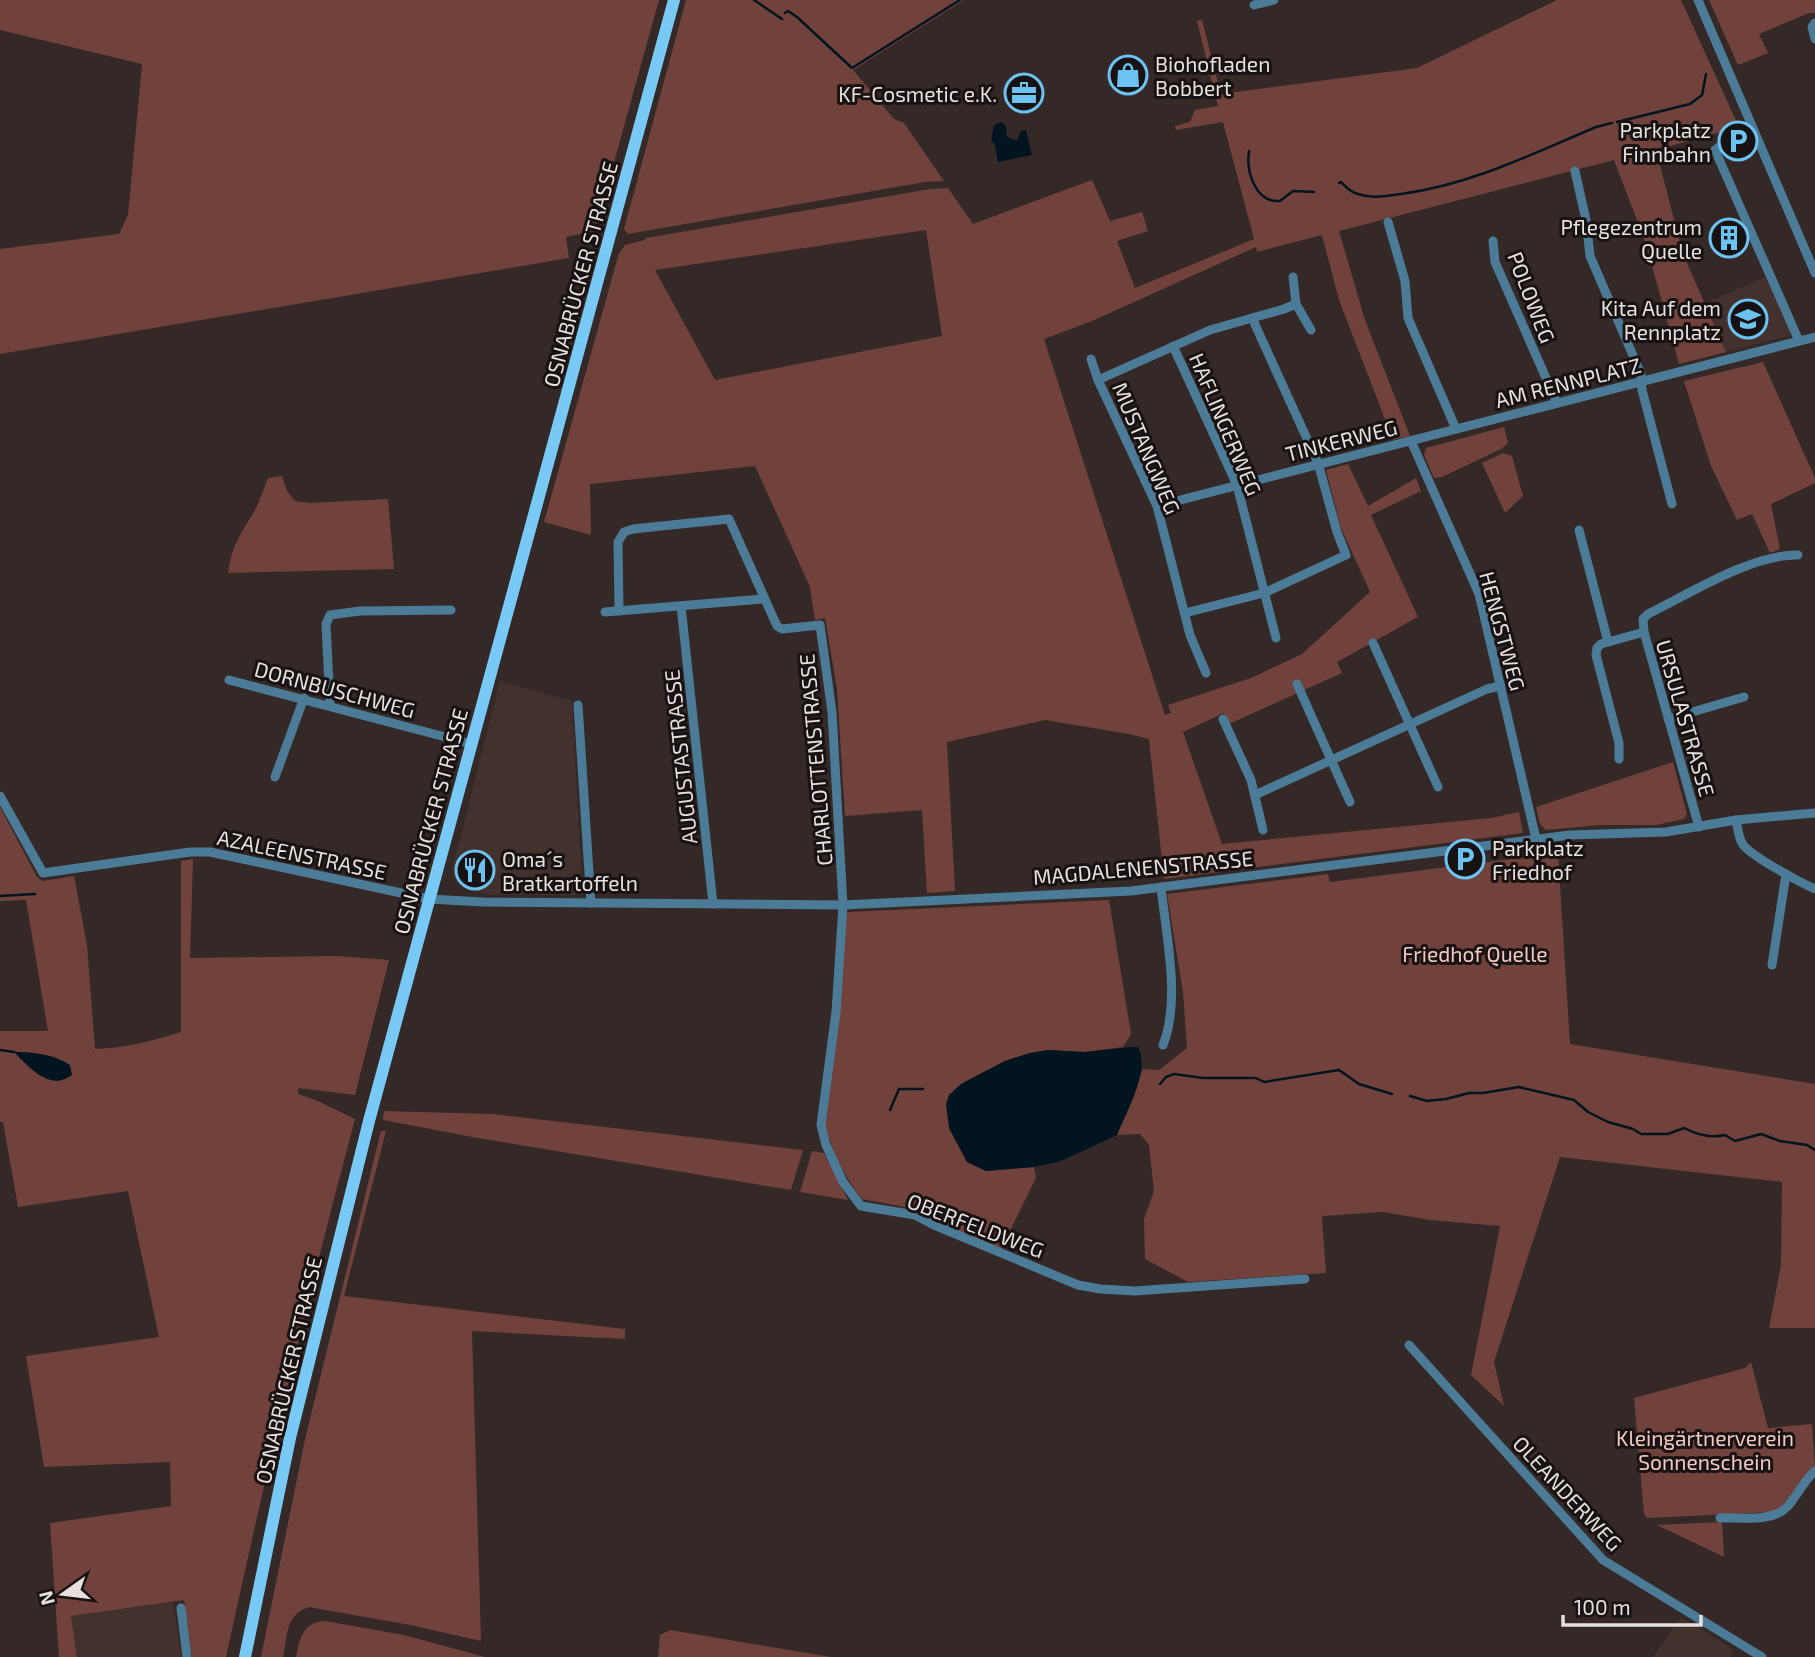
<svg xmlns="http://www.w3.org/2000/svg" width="1815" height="1657" viewBox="0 0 1815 1657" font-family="'Exo 2',sans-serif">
  <rect width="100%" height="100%" fill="#342927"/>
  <g fill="#42312d">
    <path d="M1765 277 1792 335 1726 352 1705 303Z"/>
    <path d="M500 681 572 701 582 882 579 892 575 895H494L469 890 458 883 453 877 452 870Z"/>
    <path d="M173 1602 181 1657H77L71 1616Z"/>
    <path d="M1681 1617 1733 1649 1730 1657H1653Z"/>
  </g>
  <g fill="#71423b" fill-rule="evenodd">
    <path d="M0 0H659L595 231 566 237 569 258 0 354V249L119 234 128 215 142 64 0 30Z"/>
    <path d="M686 0H964L853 70 894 119 904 123 944 181 925 182 628 234 624 229Z"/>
    <path d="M1557 0H1681L1739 127 1656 150 1683 254 1726 352 1679 364 1646 244 1614 160 1339 231 1365 320 1410 436 1393 440 1339 300 1322 235 1257 252 1256 247 1092 321 1044 339 1165 715 1171 713 1168 705 1251 678 1302 654 1370 592 1341 528 1326 470 1348 464 1368 506 1416 478 1421 491 1371 515 1418 617 1337 662 1342 673 1229 724 1224 713 1183 732 1222 844 1491 818 1519 812 1523 833 1164 879 1149 739 1129 734 1045 720 947 742 955 891 927 893 922 810 845 816 837 689 825 618 815 620 810 587 755 466 590 484 591 535 544 522 619 253 625 245 645 240 646 238 930 189 948 188 973 224 1092 180 1110 221 1142 212 1148 231 1117 241 1135 288 1254 239 1223 122 1176 130 1175 126 1190 122 1195 110 1218 106 1197 21 1202 20 1221 94 1417 68ZM926 230 942 336 715 380 655 270Z"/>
    <path d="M1709 0H1815V13H1809L1759 34 1768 53 1738 65Z"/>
    <path d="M1763 362 1815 478V483L1771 504 1780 549 1770 553 1752 514 1737 520 1711 466 1684 381Z"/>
    <path d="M1504 427 1508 443 1501 449 1442 477 1434 478 1424 455 1426 448Z"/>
    <path d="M1503 453 1512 456 1523 496 1505 513 1482 463Z"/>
    <path d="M282 476 287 491 295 501 310 503 388 499 394 569 228 573C232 545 241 533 255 510 260 500 264 488 268 478Z"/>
    <path d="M1673 762 1687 814 1684 819 1656 825H1600L1546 830 1540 824 1536 807Z"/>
    <path d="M0 807 37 877 43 881 74 876 87 945 95 1049C125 1048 153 1041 181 1032V861L193 859 190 958 337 956 389 960 355 1095 298 1088V1094L318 1101 355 1119C307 1298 265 1477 226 1657H192L184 1600 71 1616 77 1657H59L50 1523 171 1506 170 1462 44 1467 26 1356 159 1337 128 1191 18 1207 3 1122H0V1031H48L26 900 0 901Z"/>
    <path d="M1558 853 1570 1044 1815 1084V1328H1769L1781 1265 1782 1182 1560 1157 1494 1362 1504 1406 1471 1375 1500 1226 1430 1220 1383 1212 1322 1216 1326 1273 1188 1282 1145 1259 1144 1219 1154 1191 1149 1145 1140 1134 1117 1135 1143 1069 1159 1070 1187 1048 1183 992 1167 894 1328 874 1330 882Z"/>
    <path d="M1109 900 1131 1034 1123 1047 1084 1052 1048 1050 1030 1053 1005 1061 961 1084 949 1128 967 1162 986 1171 1034 1167 1036 1178 1001 1249 927 1220 926 1211 862 1199C844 1176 832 1152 825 1124L844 916 848 912Z"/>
    <path d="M384 1111 492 1114 803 1150 791 1190 478 1138 383 1120Z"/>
    <path d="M381 1131H386L344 1296 625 1329V1339L472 1331 481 1641 410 1625 309 1607C285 1615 288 1635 283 1657H261L305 1439Z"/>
    <path d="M812 1151 824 1153 848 1200 800 1192Z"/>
    <path d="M1751 1362 1768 1428 1812 1424 1815 1467C1799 1481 1791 1501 1774 1512L1647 1518 1644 1514 1634 1398 1745 1368Z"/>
    <path d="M1722 1522 1724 1557 1657 1525Z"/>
    <path d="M325 1621 404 1635 485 1657H296C300 1638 303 1622 325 1621Z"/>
    <path d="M670 1630 831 1657H658L660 1635Z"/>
  </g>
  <g fill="#01141f">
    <path d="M1001 122 1006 126 1007 137 1017 141 1021 131 1026 130 1032 155 998 162 995 145 991 140 994 125Z"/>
    <path d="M1132 1047H1138C1151 1069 1126 1113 1117 1135L1061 1161 1034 1167 986 1171 967 1162 949 1128 946 1104 949 1095 961 1084 1005 1061 1030 1053 1048 1050 1084 1052Z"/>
    <path d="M14 1052C34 1052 53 1054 70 1065L72 1075C50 1092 29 1067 14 1052Z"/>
  </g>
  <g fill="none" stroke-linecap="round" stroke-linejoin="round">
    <g stroke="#01141f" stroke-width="2.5">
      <path d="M754 0 782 19"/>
      <path d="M785 13 788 11 797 17 852 68 960 0"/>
      <path d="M1617 122 1690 104 1702 95 1706 74"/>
      <path d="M1249 151C1246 171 1255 203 1280 201L1293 191 1314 192"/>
      <path d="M1339 183 1341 182C1346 187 1350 192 1358 194 1372 199 1386 196 1401 194 1470 185 1532 154 1596 127L1612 123"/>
      <path d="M0 896 35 894"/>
      <path d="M0 1050 14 1052"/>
      <path d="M1160 1084 1166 1077 1174 1074 1203 1078H1256L1264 1082 1339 1070 1359 1084 1392 1094"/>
      <path d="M1410 1096 1427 1101 1446 1099 1469 1093H1483L1519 1087 1574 1100 1588 1112 1608 1122 1633 1129 1641 1134H1668L1684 1128C1698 1135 1710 1138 1725 1135L1735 1141 1761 1134 1780 1141 1807 1145 1815 1150"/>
      <path d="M890 1110 899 1089H923"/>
    </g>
    <g stroke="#4b7b97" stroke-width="9">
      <path d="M1698 0 1815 273"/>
      <path d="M1254 5 1274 0"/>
      <path d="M1815 23 1812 27 1815 39"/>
      <path d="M1722 145 1715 150 1799 341"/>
      <path d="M1575 171 1586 220 1590 256 1641 374 1642 390 1672 504"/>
      <path d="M1388 222 1405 281 1408 318 1456 429"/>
      <path d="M1493 241 1495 262 1557 403"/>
      <path d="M1296 304 1311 330"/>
      <path d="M1173 346 1237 485 1276 638"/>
      <path d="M1091 359 1098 380 1157 506 1190 635 1206 673"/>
      <path d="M1098 380 1210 330 1284 309 1296 304 1293 277"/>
      <path d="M1411 441 1479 594 1536 839"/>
      <path d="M1157 506 1815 337"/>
      <path d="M1579 530 1608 642"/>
      <path d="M681 606 713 904"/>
      <path d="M619 611 618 542 624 532 633 529 729 519 777 626 782 629 820 625 832 712 843 905 836 1012 821 1125 826 1145 843 1182 861 1206 915 1215 934 1225 1078 1285 1100 1289 1135 1291 1305 1279"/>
      <path d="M605 612 763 599"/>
      <path d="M1185 613 1264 593 1346 555 1337 532 1318 463 1252 318"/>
      <path d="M1373 643 1438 787"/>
      <path d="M229 680 472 744"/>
      <path d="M1297 684 1350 802"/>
      <path d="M330 705 326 624 330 615 360 611 451 610"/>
      <path d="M578 705 591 903"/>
      <path d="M1223 719 1251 780 1263 830"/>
      <path d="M1668 719 1744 697"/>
      <path d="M1619 759V743L1596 655 1597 648 1601 644 1644 632"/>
      <path d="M275 777 304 698"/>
      <path d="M1255 795 1487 689 1501 686"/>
      <path d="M0 796 43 873 190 852H210L429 899 483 902 843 905 1131 891 1570 835 1666 832 1736 820 1815 813"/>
      <path d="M1736 820C1738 828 1738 839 1744 846 1755 858 1799 882 1815 889"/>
      <path d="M1699 827 1644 632 1643 619 1648 614C1691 593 1752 554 1798 555"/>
      <path d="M1161 887C1166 935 1181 1000 1163 1045"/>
      <path d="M1772 965 1786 874"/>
      <path d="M1409 1345 1603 1560 1762 1657"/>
      <path d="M1720 1518C1739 1517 1772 1523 1787 1507 1797 1496 1803 1482 1815 1471"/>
      <path d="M181 1608 187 1657"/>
    </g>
    <path stroke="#78c9f6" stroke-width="12" d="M245 1657 290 1438 369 1121 674 0"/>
  </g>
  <defs>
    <symbol id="shop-ring" viewBox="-11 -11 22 22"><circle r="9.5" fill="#181312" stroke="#6cc3f2" stroke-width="1.5"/><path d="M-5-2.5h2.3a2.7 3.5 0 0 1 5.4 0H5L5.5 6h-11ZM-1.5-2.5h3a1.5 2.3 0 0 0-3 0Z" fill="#6cc3f2"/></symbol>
    <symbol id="office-ring" viewBox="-11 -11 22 22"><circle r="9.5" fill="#181312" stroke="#6cc3f2" stroke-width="1.5"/><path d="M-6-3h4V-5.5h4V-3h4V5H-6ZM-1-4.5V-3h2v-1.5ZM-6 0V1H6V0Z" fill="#6cc3f2"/></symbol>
    <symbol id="parking-ring" viewBox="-11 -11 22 22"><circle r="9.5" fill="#181312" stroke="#6cc3f2" stroke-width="1.5"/><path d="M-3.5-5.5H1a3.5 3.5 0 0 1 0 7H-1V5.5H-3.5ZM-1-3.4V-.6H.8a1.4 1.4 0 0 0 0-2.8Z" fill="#6cc3f2"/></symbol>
    <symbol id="building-ring" viewBox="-11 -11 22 22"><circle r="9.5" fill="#181312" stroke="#6cc3f2" stroke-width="1.5"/><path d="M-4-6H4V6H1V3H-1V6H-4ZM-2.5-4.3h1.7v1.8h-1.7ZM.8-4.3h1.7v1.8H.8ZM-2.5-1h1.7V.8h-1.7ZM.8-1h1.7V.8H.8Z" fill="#6cc3f2"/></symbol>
    <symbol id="school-ring" viewBox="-11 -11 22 22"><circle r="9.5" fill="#181312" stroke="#6cc3f2" stroke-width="1.5"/><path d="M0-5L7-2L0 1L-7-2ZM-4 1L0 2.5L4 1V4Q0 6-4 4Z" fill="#6cc3f2"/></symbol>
    <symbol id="restaurant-ring" viewBox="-11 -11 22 22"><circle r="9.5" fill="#181312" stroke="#6cc3f2" stroke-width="1.5"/><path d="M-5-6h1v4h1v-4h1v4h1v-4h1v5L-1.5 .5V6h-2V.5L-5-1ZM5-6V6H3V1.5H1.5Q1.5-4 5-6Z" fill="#6cc3f2"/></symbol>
  </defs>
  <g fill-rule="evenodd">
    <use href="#shop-ring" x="1106" y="53" width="44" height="44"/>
    <use href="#office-ring" x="1002" y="71" width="44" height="44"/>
    <use href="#parking-ring" x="1716" y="119" width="44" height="44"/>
    <use href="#building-ring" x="1707" y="216" width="44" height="44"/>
    <use href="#school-ring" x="1726" y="297" width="44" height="44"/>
    <use href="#parking-ring" x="1443" y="837" width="44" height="44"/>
    <use href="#restaurant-ring" x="453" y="848" width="44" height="44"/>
  </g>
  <g text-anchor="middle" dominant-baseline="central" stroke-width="6" stroke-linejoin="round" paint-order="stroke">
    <g font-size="21" fill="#e7e0de" stroke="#181312" text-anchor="end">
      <text x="1155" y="63" text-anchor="start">Biohofladen<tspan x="1155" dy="24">Bobbert</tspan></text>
      <text x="997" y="93">KF-Cosmetic e.K.</text>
      <text x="1711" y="129">Parkplatz<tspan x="1711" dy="24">Finnbahn</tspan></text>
      <text x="1702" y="226">Pflegezentrum<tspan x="1702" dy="24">Quelle</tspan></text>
      <text x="1721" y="307">Kita Auf dem<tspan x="1721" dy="24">Rennplatz</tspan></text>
      <text x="1492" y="847" text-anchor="start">Parkplatz<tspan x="1492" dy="24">Friedhof</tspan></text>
      <text x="502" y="858" text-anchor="start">Oma´s<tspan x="502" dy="24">Bratkartoffeln</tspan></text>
    </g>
    <g font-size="21" fill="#e7e0de" stroke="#181312">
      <text transform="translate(580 274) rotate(-75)">OSNABRÜCKER STRASSE</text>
      <text transform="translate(1532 297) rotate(69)">POLOWEG</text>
      <text transform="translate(1568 382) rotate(-14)">AM RENNPLATZ</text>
      <text transform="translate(1226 424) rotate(67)">HAFLINGERWEG</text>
      <text transform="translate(1341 440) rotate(-14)">TINKERWEG</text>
      <text transform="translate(1147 448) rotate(67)">MUSTANGWEG</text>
      <text transform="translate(1503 631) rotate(75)">HENGSTWEG</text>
      <text transform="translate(335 689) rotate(15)">DORNBUSCHWEG</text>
      <text transform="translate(1686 718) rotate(74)">URSULASTRASSE</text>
      <text transform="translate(680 757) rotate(-96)">AUGUSTASTRASSE</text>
      <text transform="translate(815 760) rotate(-95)">CHARLOTTENSTRASSE</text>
      <text transform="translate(430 821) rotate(-75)">OSNABRÜCKER STRASSE</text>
      <text transform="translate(302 854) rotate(12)">AZALEENSTRASSE</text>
      <text transform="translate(1143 867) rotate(-5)">MAGDALENENSTRASSE</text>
      <text transform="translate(976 1225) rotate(21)">OBERFELDWEG</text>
      <text transform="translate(288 1370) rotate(-77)">OSNABRÜCKER STRASSE</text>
      <text transform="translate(1568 1493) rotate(47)">OLEANDERWEG</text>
    </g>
    <g font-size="21" fill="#f2c8c1" stroke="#181312">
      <text x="1475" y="953">Friedhof Quelle</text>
      <text x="1705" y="1437">Kleingärtnerverein<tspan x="1705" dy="24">Sonnenschein</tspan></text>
    </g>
  </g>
  <g transform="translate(63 1594) rotate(256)" stroke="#181312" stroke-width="5" paint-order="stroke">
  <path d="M0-5L12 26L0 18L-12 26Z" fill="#e7e0de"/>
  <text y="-10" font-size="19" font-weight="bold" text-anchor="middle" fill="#e7e0de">N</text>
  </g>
  <path d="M1563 1615v10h138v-10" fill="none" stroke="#e7e0de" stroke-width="3.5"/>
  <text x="1574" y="1615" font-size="21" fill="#e7e0de" stroke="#181312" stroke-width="5" paint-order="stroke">100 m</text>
</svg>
